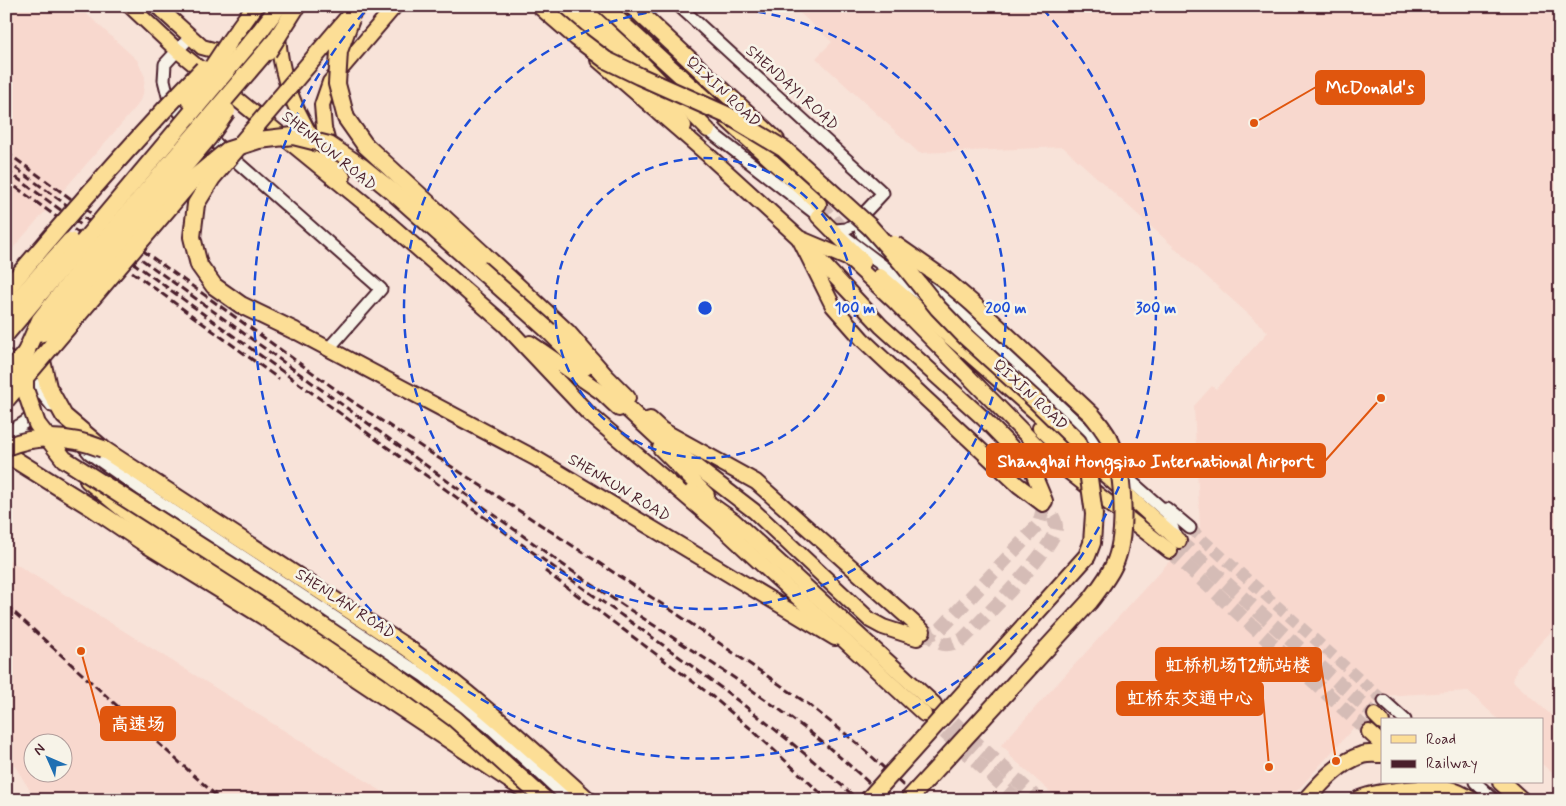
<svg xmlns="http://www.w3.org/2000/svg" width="1566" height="806" viewBox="0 0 1566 806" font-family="Mynerve,'LXGW WenKai TC',sans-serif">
  <rect width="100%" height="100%" fill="#f8e3d9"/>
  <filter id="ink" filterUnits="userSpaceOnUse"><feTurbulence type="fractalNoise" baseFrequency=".02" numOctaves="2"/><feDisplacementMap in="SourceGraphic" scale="10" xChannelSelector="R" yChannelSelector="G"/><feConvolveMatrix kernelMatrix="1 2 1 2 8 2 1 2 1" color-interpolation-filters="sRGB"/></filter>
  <g filter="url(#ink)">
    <g fill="#f8d8ce" fill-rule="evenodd">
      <path d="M6 6H78L137 60 145 77 143 94 137 106 6 256Z"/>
      <path d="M792 6H1560V622L1517 668 1513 681 1560 723V780L1542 764V720H1499L1468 691 1382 696 1289 800H1059L1008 754 1009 752 1001 745 1200 528 1194 406 1212 386 1216 389 1268 332 1063 147 919 153 816 58 832 42Z"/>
      <path d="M6 558 396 800H36L6 752ZM32 744H62V774H32Z"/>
    </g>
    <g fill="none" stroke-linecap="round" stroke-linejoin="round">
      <path stroke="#d5bcb6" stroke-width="11" stroke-dasharray="11 5.5" stroke-linecap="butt" d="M1190 528 1384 701"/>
      <g stroke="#d5bcb6" stroke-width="14" stroke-dasharray="14 7" stroke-linecap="butt">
        <path d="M819 204 850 238"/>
        <path d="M1179 541 1375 715"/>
        <path d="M1170 551 1369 732"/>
        <path d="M923 631C941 644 942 649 963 639 980 622 1057 546 1056 527 1056 518 1048 510 1043 504"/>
        <path d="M922 637 939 631 1039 524 1045 501"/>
        <path d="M938 708 1039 800"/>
        <path d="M929 718 1018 800"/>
      </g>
      <defs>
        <g id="minor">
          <path d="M679 6 883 193 853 225 846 229 836 230"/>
          <path d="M190 37 165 64 164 80 169 100 183 116 191 122"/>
          <path d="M708 130 825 221"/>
          <path d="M203 132 381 289 329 348"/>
          <path d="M863 217 859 226 862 234 885 251"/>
          <path d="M845 237 920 294"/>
          <path d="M915 270 1090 435 1102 456 1167 513 1177 539"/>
          <path d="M6 355 33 382 52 406"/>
          <path d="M6 430 35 438"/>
          <path d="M9 431C19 426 32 420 35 409"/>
          <path d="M80 442 89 453 143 491 424 676 493 730 569 800"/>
          <path d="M1166 508 1190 528"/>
          <path d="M1384 701 1405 720"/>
          <path d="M1475 782 1494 800"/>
        </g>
        <g id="major">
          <path d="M130 6 178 51 385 220 505 325 588 413 717 523 924 714"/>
          <path d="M157 6 202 47 217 51 232 48"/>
          <path d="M581 6 642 63 708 130"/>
          <path d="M604 6 712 105"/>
          <path d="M278 31C279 84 306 139 343 177"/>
          <path d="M606 47 663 100 684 126"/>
          <path d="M598 60 708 155 799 238 849 259 895 302 1041 450 1170 551"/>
          <path d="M727 120 819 204"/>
          <path d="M331 154 324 128 322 105 330 82 395 6"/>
          <path d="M818 216 864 262"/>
          <path d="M799 238 833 306 862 339 1018 485 1043 504"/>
          <path d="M810 250 881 326 983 418 1024 460 1032 470 1045 501"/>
          <path d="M880 276 1056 430"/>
          <path d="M295 331 535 458 835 638"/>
          <path d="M530 343 601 392 619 409"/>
          <path d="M650 419 662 430 756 482 923 631"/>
          <path d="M1040 428 1092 477"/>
          <path d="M663 444 681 455 754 511 870 620 883 627 917 638"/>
          <path d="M660 448 707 495"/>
          <path d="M1083 455 1179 541"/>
          <path d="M692 491 733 520 934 704"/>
          <path d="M1375 715 1382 722"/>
          <path d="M1369 732 1382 744"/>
        </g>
        <g id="highway">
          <path d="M560 6 606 47"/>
          <path d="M632 6 776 140"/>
          <path d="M229 42 255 6"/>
          <path d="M483 254 567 332 605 376 627 398"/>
          <path d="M199 265 214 286 241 305 295 331"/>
          <path d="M45 320 40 352 48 387 64 416 103 449 406 647C471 693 529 747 588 800"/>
          <path d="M549 331 585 367"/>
          <path d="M614 396 671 449"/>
          <path d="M6 454 94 509 146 544 263 616 531 794"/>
          <path d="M88 480 154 534 269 604 455 729"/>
          <path d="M1501 782 1521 800"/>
          <path d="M1306 800C1322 782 1338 763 1362 755 1368 753 1376 754 1382 754"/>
        </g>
      </defs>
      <use href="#minor" stroke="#4a1f2b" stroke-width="15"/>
      <use href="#major" stroke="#4a1f2b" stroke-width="18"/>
      <use href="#highway" stroke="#4a1f2b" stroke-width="20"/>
      <use href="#minor" stroke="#f7f3e8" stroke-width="11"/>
      <use href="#major" stroke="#fcde96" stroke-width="14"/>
      <use href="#highway" stroke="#fcde96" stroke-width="16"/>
      <g stroke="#4a1f2b" stroke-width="3" stroke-dasharray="8 4" stroke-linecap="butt">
        <path d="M6 152 356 404 674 612 808 704 857 743 919 800"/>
        <path d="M6 161 562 564C639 618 720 665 795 721 828 745 858 773 888 800"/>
        <path d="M6 170C173 292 339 413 506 533 625 619 749 701 858 800"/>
        <path d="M6 180 279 379"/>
        <path d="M545 571 708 693 750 728 828 800"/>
        <path d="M6 605 221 800"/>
      </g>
      <defs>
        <g id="highway-bridge">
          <path d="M540 6 577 38 606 60 639 76 729 116 784 149 870 227 902 263 938 308 965 336 1034 399 1078 442 1087 464 1094 514 1092 543 1087 556 868 800"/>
          <path d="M351 19 339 51 337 84 346 118 365 145 483 254"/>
          <path d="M273 43 85 263 40 320 25 354V389L37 424 64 459 275 594 388 670 455 719 545 800"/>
          <path d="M268 52 297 6"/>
          <path d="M190 101 229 42"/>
          <path d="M894 244 944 279 972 303 1092 415C1100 425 1108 434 1113 447 1124 476 1127 537 1114 565 1108 578 1099 589 1090 601L908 800"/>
          <path d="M199 265 192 237 196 204 212 178 358 6"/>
          <path d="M6 290C70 214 134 140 203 69"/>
          <path d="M6 313 70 241"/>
          <path d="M43 333 209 137 227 111"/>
          <path d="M6 334 260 31 279 6"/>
          <path d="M6 376 27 351"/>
          <path d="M6 400 194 178 228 150 259 140 293 136 329 145 362 167 393 192 549 331"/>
          <path d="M6 447C38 434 71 436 103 449"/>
          <path d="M1358 800C1374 791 1428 787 1446 789 1455 791 1463 795 1471 800"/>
        </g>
      </defs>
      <use href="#highway-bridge" stroke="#4a1f2b" stroke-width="20" stroke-linecap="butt"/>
      <use href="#highway-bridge" stroke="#fcde96" stroke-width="16"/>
    </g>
  </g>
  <g fill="none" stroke="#1d4ed8" stroke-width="2.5" stroke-dasharray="9 6">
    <circle cx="705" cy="308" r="150"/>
    <circle cx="705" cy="308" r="301"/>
    <path d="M1043 9A451 451 0 1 1 367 9"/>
  </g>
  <g text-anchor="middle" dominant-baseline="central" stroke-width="5" stroke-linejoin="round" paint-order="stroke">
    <g font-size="16" fill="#4a1f2b" stroke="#f7f3e8">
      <text transform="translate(792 88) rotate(42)">SHENDAYI ROAD</text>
      <text transform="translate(723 92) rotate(43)">QIXIN ROAD</text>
      <text transform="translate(329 151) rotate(39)">SHENKUN ROAD</text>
      <text transform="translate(1030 395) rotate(43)">QIXIN ROAD</text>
      <text transform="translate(619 488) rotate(31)">SHENKUN ROAD</text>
      <text transform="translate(345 604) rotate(33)">SHENLAN ROAD</text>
    </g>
  </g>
  <circle cx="705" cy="308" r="8" fill="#1d4ed8" stroke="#f7f3e8" stroke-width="2.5"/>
  <g font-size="15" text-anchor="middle" font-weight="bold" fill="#1d4ed8" stroke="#f7f3e8" stroke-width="5" stroke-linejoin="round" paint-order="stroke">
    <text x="855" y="313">100 m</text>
    <text x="1006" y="313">200 m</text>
    <text x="1156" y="313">300 m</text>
  </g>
  <path fill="none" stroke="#e0560e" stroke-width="2" d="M1254 123L1316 87M1381 398L1325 461M1336 761L1321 665M1269 767L1263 698M81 651L101 724"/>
  <g fill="#e0560e" stroke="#f7f3e8" stroke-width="2">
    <circle cx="1254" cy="123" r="5"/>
    <circle cx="1381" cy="398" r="5"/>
    <circle cx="1336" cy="761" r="5"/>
    <circle cx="1269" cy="767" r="5"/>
    <circle cx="81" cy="651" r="5"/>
  </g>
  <g fill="#e0560e" stroke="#e0560e" stroke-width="2">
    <rect x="1316" y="71" width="108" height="33" rx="5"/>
    <rect x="987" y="444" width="338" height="33" rx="5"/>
    <rect x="1156" y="648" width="165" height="33" rx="5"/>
    <rect x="1117" y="682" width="146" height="33" rx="5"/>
    <rect x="101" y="707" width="74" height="33" rx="5"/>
  </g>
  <g font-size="18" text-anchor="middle" font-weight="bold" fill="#fff">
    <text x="1370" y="93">McDonald's</text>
    <text x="1156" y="467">Shanghai Hongqiao International Airport</text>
    <text x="1238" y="671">虹桥机场T2航站楼</text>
    <text x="1190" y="704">虹桥东交通中心</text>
    <text x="138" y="730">高速场</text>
  </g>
  <rect width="1566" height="806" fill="none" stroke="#f7f3e8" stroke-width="25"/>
  <rect x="12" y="12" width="1541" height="781" fill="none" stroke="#4a1f2b" stroke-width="2" filter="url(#ink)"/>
  <rect x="1381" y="718" width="162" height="65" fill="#f7f3e8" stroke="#b29e9c"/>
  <rect x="1391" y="735" width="25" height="8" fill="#fcde96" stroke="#b29e9c"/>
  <text x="1426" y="744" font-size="15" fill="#4a1f2b">Road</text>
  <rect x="1391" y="760" width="25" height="8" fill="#4a1f2b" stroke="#b29e9c"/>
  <text x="1426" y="768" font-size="15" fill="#4a1f2b">Railway</text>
  <g transform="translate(48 758) rotate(315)"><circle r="24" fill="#f7f3e8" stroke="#b29e9c"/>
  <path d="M0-4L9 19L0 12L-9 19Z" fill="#1f6fb2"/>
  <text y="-8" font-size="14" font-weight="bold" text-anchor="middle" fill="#4a1f2b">N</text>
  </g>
</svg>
